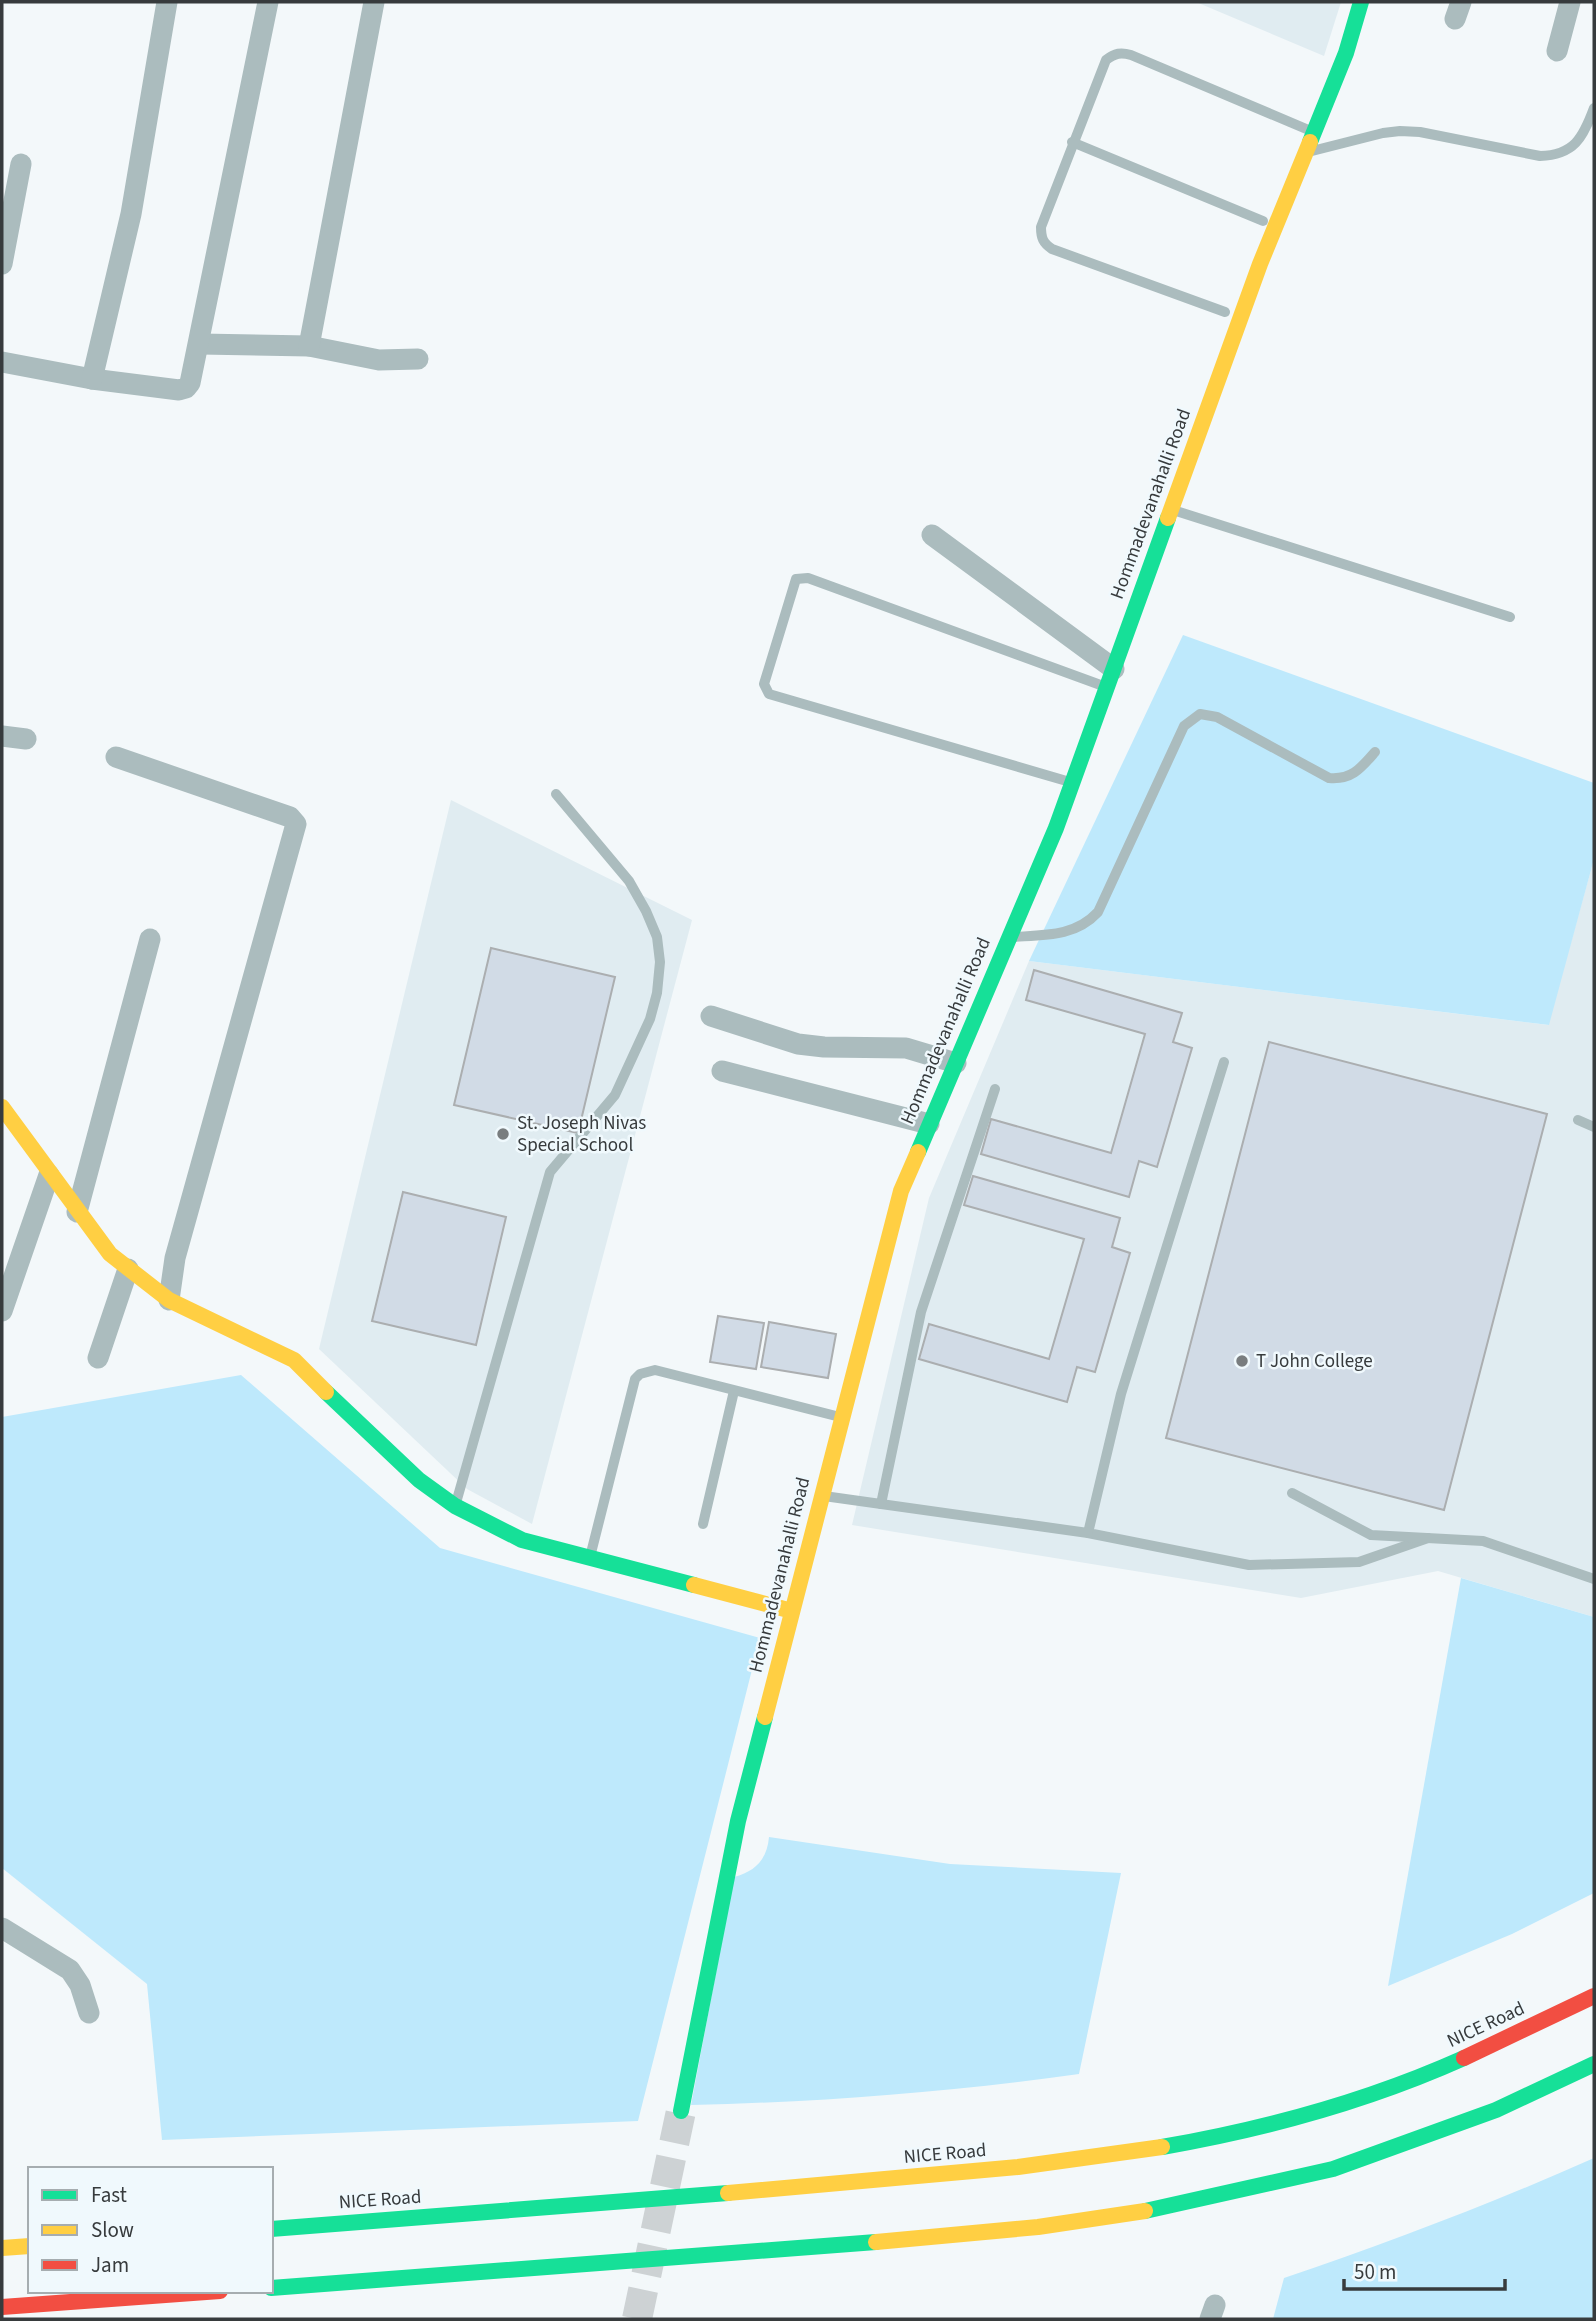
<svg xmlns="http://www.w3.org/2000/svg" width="1596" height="2321" viewBox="0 0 1596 2321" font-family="'Source Sans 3',sans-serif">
  <rect width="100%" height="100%" fill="#f3f8fa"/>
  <g fill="#e0ecf1">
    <path d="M1196 2H1341L1324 56Z"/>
    <path d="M451 800 692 920 532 1524 467 1489 319 1349Z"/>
    <path d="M1594 859V1617L1438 1571 1301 1598 852 1525 929 1198 1029 961 1548 1025Z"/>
  </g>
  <g fill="#bee9fc">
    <path d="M1183 635 1594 783V859L1549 1025 1029 961Z"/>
    <path d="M241 1375 440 1548 760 1638 638 2121 162 2140 147 1984 2 1868V1417Z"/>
    <path d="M1461 1578 1594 1617V1893L1512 1934 1388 1986Z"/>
    <path d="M769 1837 950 1864 1121 1873 1079 2074C950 2092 821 2102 691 2105L734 1877C756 1871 767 1859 769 1837Z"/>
    <path d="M1594 2158V2319H1273L1284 2278C1390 2242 1493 2203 1594 2158Z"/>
  </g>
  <g fill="#d1dbe6" stroke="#abaeb0" stroke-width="2">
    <path d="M491 948 615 977 578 1133 454 1105Z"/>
    <path d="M1034 970 1182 1013 1173 1042 1192 1048 1157 1167 1139 1161 1129 1197 981 1154 991 1119 1111 1153 1145 1034 1026 1000Z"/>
    <path d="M1269 1042 1547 1114 1444 1510 1166 1438Z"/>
    <path d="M973 1176 1120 1218 1112 1247 1130 1253 1095 1372 1077 1367 1067 1402 919 1359 929 1324 1049 1359 1084 1239 964 1205Z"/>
    <path d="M403 1192 506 1217 476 1345 372 1321Z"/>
    <path d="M718 1316 764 1323 756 1369 710 1362Z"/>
    <path d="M769 1322 836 1334 828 1378 761 1367Z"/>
  </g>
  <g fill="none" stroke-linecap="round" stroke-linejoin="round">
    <path stroke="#cdd2d4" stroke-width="30" stroke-dasharray="30 15" stroke-linecap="butt" d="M637 2319 681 2111"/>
    <g stroke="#abbcbe" stroke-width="10">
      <path d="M1072 142 1263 221"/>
      <path d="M1312 151 1383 133 1400 131 1420 132 1540 156C1574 155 1583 138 1594 108"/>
      <path d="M1225 312 1052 249C1043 243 1041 238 1041 227L1106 60C1115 53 1121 52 1131 55L1311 131"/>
      <path d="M1173 510 1510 617"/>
      <path d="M1070 782 769 694 764 684 796 579 808 578 1106 687"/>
      <path d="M1012 937C1044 935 1075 937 1098 912L1184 726 1200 714 1217 717 1329 778C1352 780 1361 768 1375 752"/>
      <path d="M1224 1062 1121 1394 1088 1533 1249 1565 1359 1562 1428 1538"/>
      <path d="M1578 1120 1594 1127"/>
      <path d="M1292 1493 1371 1535 1483 1541 1594 1579"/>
      <path d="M824 1496 1088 1533"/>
      <path d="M456 1503 550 1172 615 1095 650 1019 657 993 660 962 657 937 646 911 629 881 556 794"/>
      <path d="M881 1504 921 1312 995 1089"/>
      <path d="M703 1524 734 1391"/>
      <path d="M590 1557 635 1379 640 1374 655 1370 840 1417"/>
    </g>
    <g stroke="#abbcbe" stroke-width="21">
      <path d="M1455 19 1461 2"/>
      <path d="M1557 51 1570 2"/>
      <path d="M2 264 21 164"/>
      <path d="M200 344 309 346 379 360 418 359"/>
      <path d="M309 346 374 2"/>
      <path d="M2 362 92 379 179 390 186 388 190 383 268 2"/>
      <path d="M92 379 131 214 167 2"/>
      <path d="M932 535 1114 669"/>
      <path d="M2 736 26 739"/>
      <path d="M116 757 290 817 296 824 175 1258 169 1300"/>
      <path d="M711 1016 798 1044 824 1047 906 1048 956 1063"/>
      <path d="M722 1071 929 1124"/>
      <path d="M77 1212 150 939"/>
      <path d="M2 1311 49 1175"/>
      <path d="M98 1358 128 1269"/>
      <path d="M2 1928 70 1970 80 1985 89 2013"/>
      <path d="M1210 2319 1215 2305"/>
    </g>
    <g stroke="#16e098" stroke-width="16">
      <path d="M1310 142 1346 53 1361 2"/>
      <path d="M918 1152 1056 828 1168 518"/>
      <path d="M326 1392 419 1480 455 1506 522 1540 694 1585"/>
      <path d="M681 2111 738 1821 765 1717"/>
      <path d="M1162 2147C1266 2129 1368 2101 1464 2058"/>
      <path d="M1145 2211 1333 2169 1496 2110 1594 2064"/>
      <path d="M271 2229 728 2193"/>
      <path d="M271 2288 876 2242"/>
    </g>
    <g stroke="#ffcf43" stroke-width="16">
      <path d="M1168 518 1260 264 1310 142"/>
      <path d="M2 1107 110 1254 169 1300 294 1360 326 1392"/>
      <path d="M694 1585 792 1611"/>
      <path d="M765 1717 901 1191 918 1152"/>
      <path d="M728 2193 1018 2167 1162 2147"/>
      <path d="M876 2242 1038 2227 1145 2211"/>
      <path d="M2 2248 30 2246"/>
    </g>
    <g stroke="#f24e42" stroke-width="16">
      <path d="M1464 2058 1594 1996"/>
      <path d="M2 2307 220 2291"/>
    </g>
  </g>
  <g fill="#797d7f" stroke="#f0f9fd" stroke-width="2.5">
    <circle cx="503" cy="1134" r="7"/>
    <circle cx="1242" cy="1361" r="7"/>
  </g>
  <g text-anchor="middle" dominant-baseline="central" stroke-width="5" stroke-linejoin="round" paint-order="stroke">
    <g font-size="19" fill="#373b3d" stroke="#f0f9fd">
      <text transform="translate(1151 504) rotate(-70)">Hommadevanahalli Road</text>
      <text transform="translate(946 1031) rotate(-67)">Hommadevanahalli Road</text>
      <text transform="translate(780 1575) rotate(-76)">Hommadevanahalli Road</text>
      <text transform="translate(1486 2025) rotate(-25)">NICE Road</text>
      <text transform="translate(945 2154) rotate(-5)">NICE Road</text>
      <text transform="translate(380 2200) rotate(-4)">NICE Road</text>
    </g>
    <g font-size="19" fill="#373b3d" stroke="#f0f9fd" text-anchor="start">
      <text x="517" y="1123">St. Joseph Nivas<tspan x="517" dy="22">Special School</tspan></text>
      <text x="1256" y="1361">T John College</text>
    </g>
  </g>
  <rect width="1596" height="2321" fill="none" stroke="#373b3d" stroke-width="7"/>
  <rect x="28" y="2167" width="245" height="126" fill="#f0f9fd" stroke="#a6adb0" stroke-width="2"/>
  <rect x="42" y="2190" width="35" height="10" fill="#16e098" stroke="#a6adb0" stroke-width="2"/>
  <text x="91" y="2202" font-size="21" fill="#373b3d">Fast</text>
  <rect x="42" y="2225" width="35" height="10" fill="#ffcf43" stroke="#a6adb0" stroke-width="2"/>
  <text x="91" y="2237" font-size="21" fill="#373b3d">Slow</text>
  <rect x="42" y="2260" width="35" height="10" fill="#f24e42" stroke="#a6adb0" stroke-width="2"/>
  <text x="91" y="2272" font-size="21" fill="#373b3d">Jam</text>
  <path d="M1344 2279v10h161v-10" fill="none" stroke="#373b3d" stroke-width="3.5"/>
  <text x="1354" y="2279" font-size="21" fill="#373b3d" stroke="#f0f9fd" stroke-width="5" paint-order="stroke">50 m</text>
</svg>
